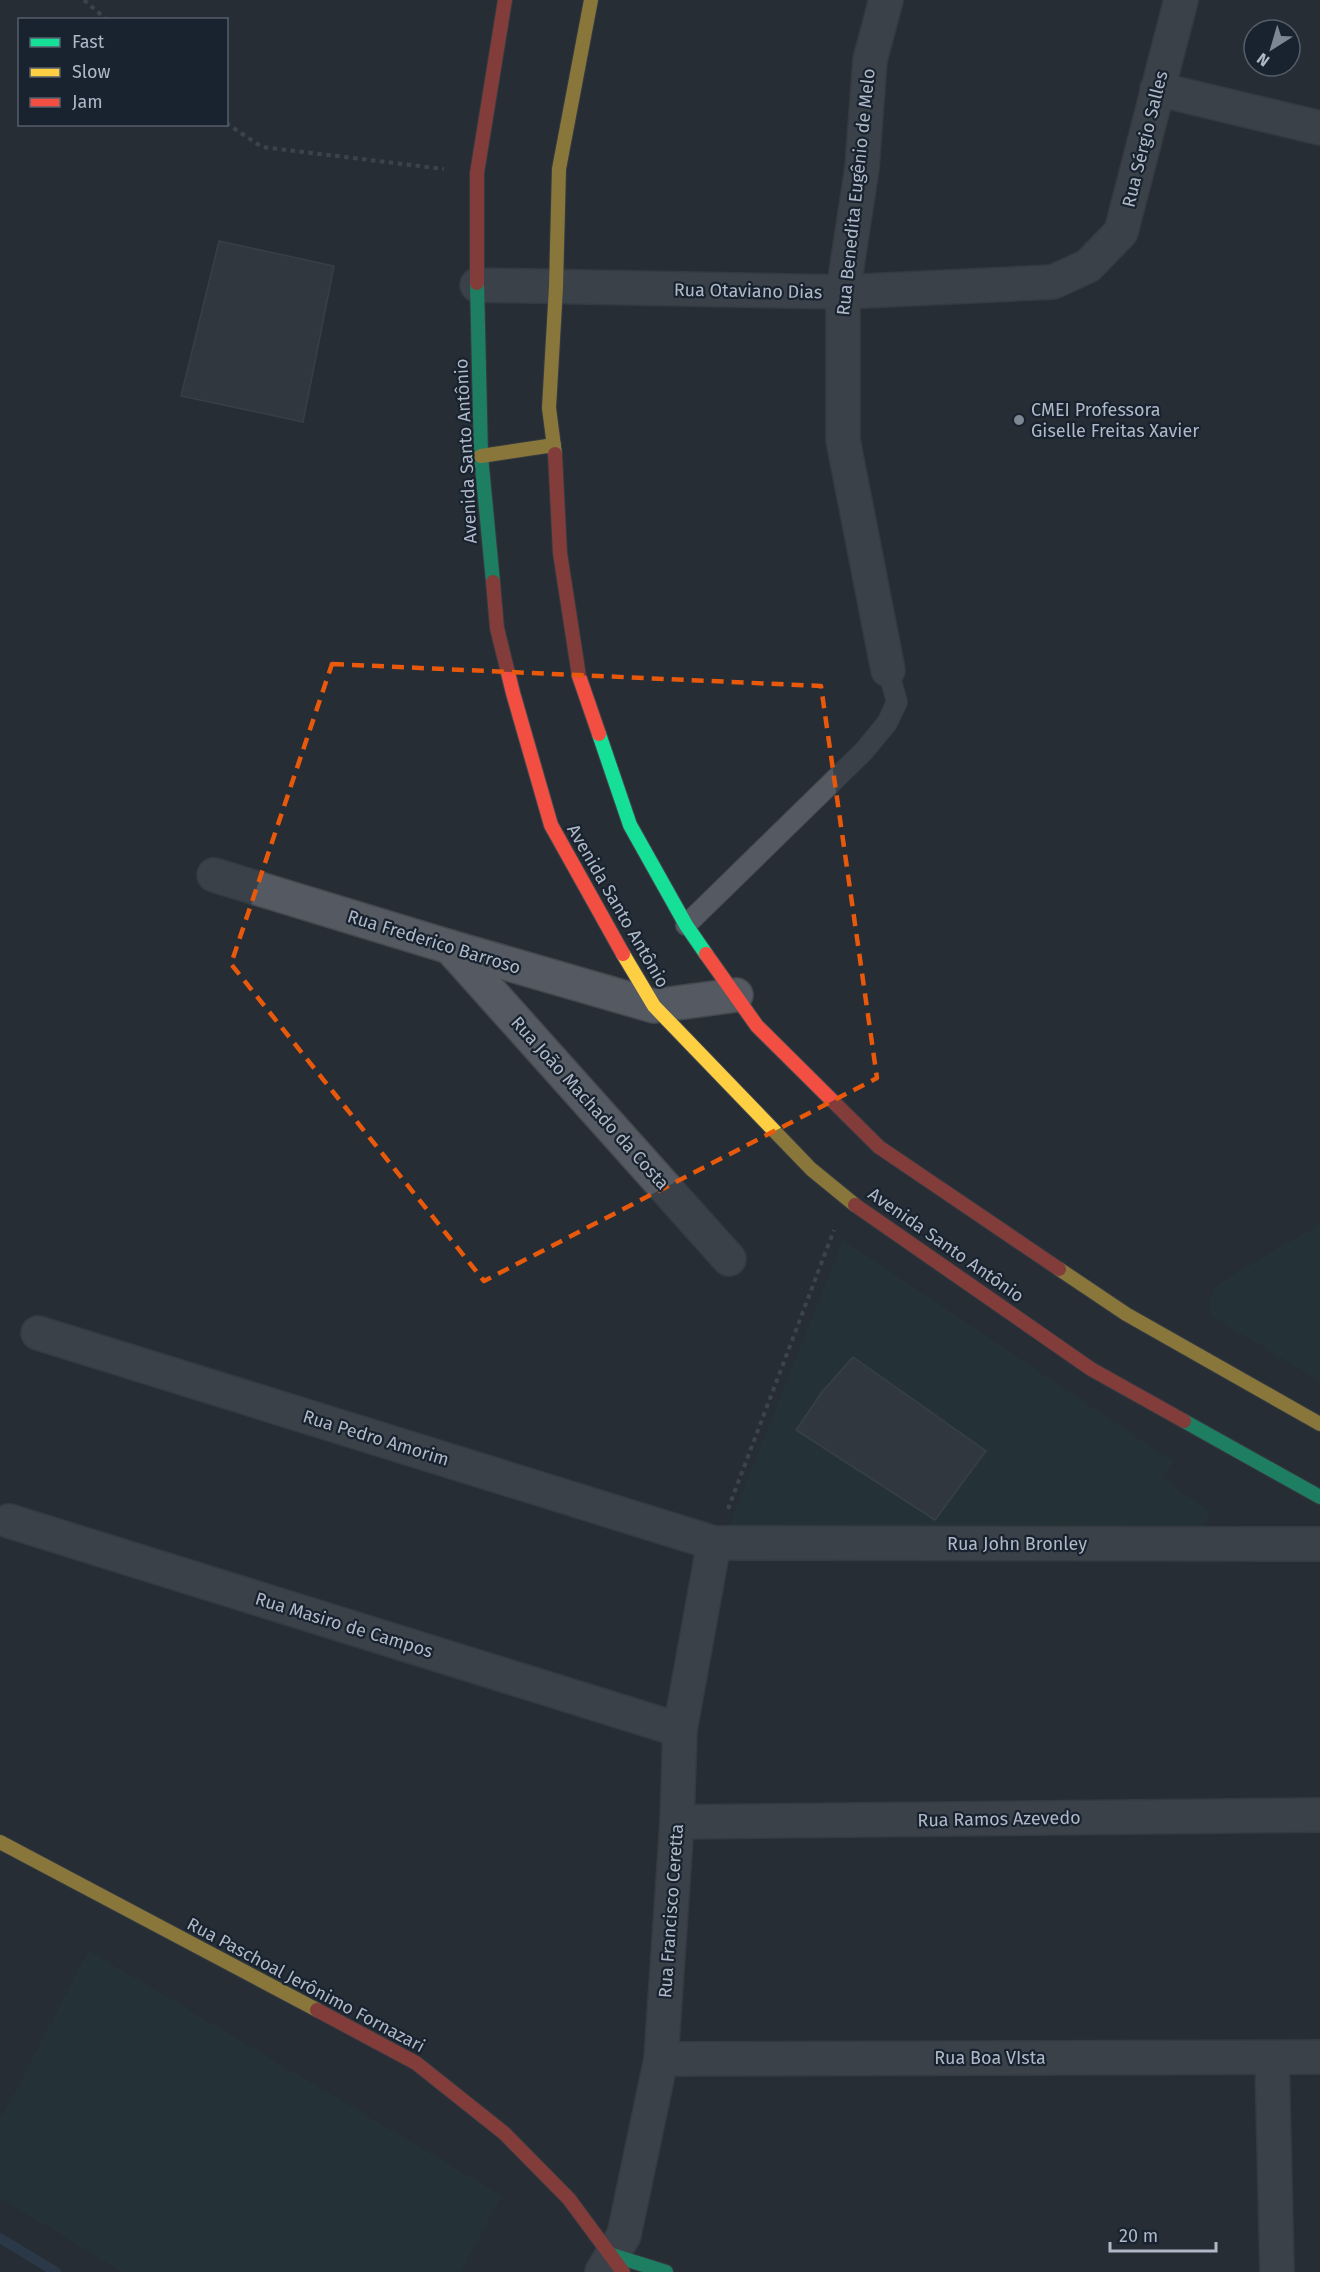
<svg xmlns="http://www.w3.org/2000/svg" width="1320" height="2272" viewBox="0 0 1320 2272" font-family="'Fira Sans',sans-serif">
  <rect width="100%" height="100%" fill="#262d34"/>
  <g fill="#23373a">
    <path d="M1320 1224V1381L1212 1316C1209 1305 1210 1297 1215 1286Z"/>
    <path d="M843 1240 1173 1462 1163 1479 1210 1512 1197 1535 727 1532Z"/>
    <path d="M89 1951 502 2196 460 2272H123L0 2198V2120Z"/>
  </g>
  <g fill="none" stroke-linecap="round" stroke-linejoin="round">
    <path stroke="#31455f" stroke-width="10" d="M0 2238 56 2272"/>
  </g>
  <g fill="#3d434a" stroke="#4d545c" stroke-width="1.5">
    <path d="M219 241 334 266 303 422 181 396Z"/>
    <path d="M853 1357 986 1451 935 1520 796 1430 822 1392Z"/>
  </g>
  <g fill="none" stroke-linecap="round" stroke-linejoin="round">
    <defs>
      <path id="lane" d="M686 925 864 751 887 723 897 702 888 670"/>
      <g id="street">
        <path d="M886 0 870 60 862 168 843 292V440L888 670"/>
        <path d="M1157 89 1320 128"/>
        <path d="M477 285 843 292 1053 282 1088 266 1121 232 1181 0"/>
        <path d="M214 875 450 947 654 1006 736 995"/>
        <path d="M450 947 729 1259"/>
        <path d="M38 1333 714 1543 1320 1544"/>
        <path d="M9 1521 680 1730"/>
        <path d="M677 1822 1320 1815"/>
        <path d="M1272 2058 1277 2272"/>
        <path d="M661 2059 1320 2057"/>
        <path d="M602 2272 624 2235 661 2059 677 1822 680 1730 714 1543"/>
      </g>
      <g id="fast">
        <path d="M477 283 481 456 493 582"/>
        <path d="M599 734 630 825 686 925 706 954"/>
        <path d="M1184 1421 1320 1497"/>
        <path d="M612 2255 666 2272"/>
      </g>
      <g id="slow">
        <path d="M555 454 549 408 556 287 559 169 591 0"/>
        <path d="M481 456 554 445"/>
        <path d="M623 954 654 1006 811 1169 855 1205"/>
        <path d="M1059 1269 1126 1314 1320 1424"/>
        <path d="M0 1842 317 2010"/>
      </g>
      <g id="jam">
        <path d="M477 283V173L505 0"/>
        <path d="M555 454 560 553 579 676 599 734"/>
        <path d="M493 582 497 628 513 693 551 825 623 954"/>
        <path d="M706 954 757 1026 879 1147 1059 1269"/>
        <path d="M855 1205 1091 1369 1184 1421"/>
        <path d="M317 2010 416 2063 504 2133 569 2199 623 2272"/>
      </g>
    </defs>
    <use href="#lane" stroke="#44494f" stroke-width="22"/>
    <use href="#street" stroke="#44494f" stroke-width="36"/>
    <use href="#fast" stroke="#44494f" stroke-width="16"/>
    <use href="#slow" stroke="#44494f" stroke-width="16"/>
    <use href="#jam" stroke="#44494f" stroke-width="16"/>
    <g stroke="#585f66" stroke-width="4" stroke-dasharray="4.5 4.5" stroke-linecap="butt">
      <path d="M84 0 107 20"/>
      <path d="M226 123 262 147 444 169"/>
      <path d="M728 1509 834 1230"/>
    </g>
    <use href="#lane" stroke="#555a62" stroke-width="20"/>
    <use href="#street" stroke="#555a62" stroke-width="33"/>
    <use href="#fast" stroke="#16e098" stroke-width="14"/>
    <use href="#slow" stroke="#ffcf43" stroke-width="14"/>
    <use href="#jam" stroke="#f24e42" stroke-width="14"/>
  </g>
  <path d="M0 0H1320V2272H0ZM332 664 821 686 877 1078 484 1281 231 964Z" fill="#262d34" fill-opacity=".55" fill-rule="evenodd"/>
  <path fill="none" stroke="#e8590c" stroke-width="4.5" stroke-dasharray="12 8" stroke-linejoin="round" d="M332 664 821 686 877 1078 484 1281 231 964Z"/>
  <circle fill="#7e8794" stroke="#19232f" stroke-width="2" cx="1019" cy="420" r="6"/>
  <g text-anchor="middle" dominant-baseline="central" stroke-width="4.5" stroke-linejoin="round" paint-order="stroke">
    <g font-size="18" fill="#aeb8c7" stroke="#19232f">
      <text transform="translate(1145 139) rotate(-76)">Rua Sérgio Salles</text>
      <text transform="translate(856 192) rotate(-84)">Rua Benedita Eugênio de Melo</text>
      <text transform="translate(748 291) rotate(1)">Rua Otaviano Dias</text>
      <text transform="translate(466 451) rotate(-93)">Avenida Santo Antônio</text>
      <text transform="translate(618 906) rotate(60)">Avenida Santo Antônio</text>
      <text transform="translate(434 942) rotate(17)">Rua Frederico Barroso</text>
      <text transform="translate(590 1103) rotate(48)">Rua João Machado da Costa</text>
      <text transform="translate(946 1245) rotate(35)">Avenida Santo Antônio</text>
      <text transform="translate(376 1438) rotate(17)">Rua Pedro Amorim</text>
      <text x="1017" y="1544">Rua John Bronley</text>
      <text transform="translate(344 1625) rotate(17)">Rua Masiro de Campos</text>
      <text transform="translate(999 1819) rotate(-1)">Rua Ramos Azevedo</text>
      <text transform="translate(671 1911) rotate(-86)">Rua Francisco Ceretta</text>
      <text transform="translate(306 1985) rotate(28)">Rua Paschoal Jerônimo Fornazari</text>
      <text x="990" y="2058">Rua Boa VIsta</text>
    </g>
    <g font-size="18" fill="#aeb8c7" stroke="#19232f" text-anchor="start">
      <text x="1031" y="410">CMEI Professora<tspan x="1031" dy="21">Giselle Freitas Xavier</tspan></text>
    </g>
  </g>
  <rect x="18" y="18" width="210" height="108" fill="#19232f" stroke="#555f6c" stroke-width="1.5"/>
  <rect x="30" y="38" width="30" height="9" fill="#16e098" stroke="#555f6c" stroke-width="1.5"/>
  <text x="72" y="48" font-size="18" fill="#aeb8c7">Fast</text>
  <rect x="30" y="68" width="30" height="9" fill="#ffcf43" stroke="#555f6c" stroke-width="1.5"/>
  <text x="72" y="78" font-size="18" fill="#aeb8c7">Slow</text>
  <rect x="30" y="98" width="30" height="9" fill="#f24e42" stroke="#555f6c" stroke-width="1.5"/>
  <text x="72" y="108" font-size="18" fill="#aeb8c7">Jam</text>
  <g transform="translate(1272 48) rotate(217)"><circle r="28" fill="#19232f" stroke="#555f6c" stroke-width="1.5"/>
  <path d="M0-4.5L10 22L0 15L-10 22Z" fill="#7e8794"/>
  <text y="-9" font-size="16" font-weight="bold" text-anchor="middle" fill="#aeb8c7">N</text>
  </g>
  <path d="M1110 2242v9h106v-9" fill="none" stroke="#aeb8c7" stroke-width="3"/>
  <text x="1119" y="2242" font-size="18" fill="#aeb8c7" stroke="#19232f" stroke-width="4.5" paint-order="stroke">20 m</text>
</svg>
